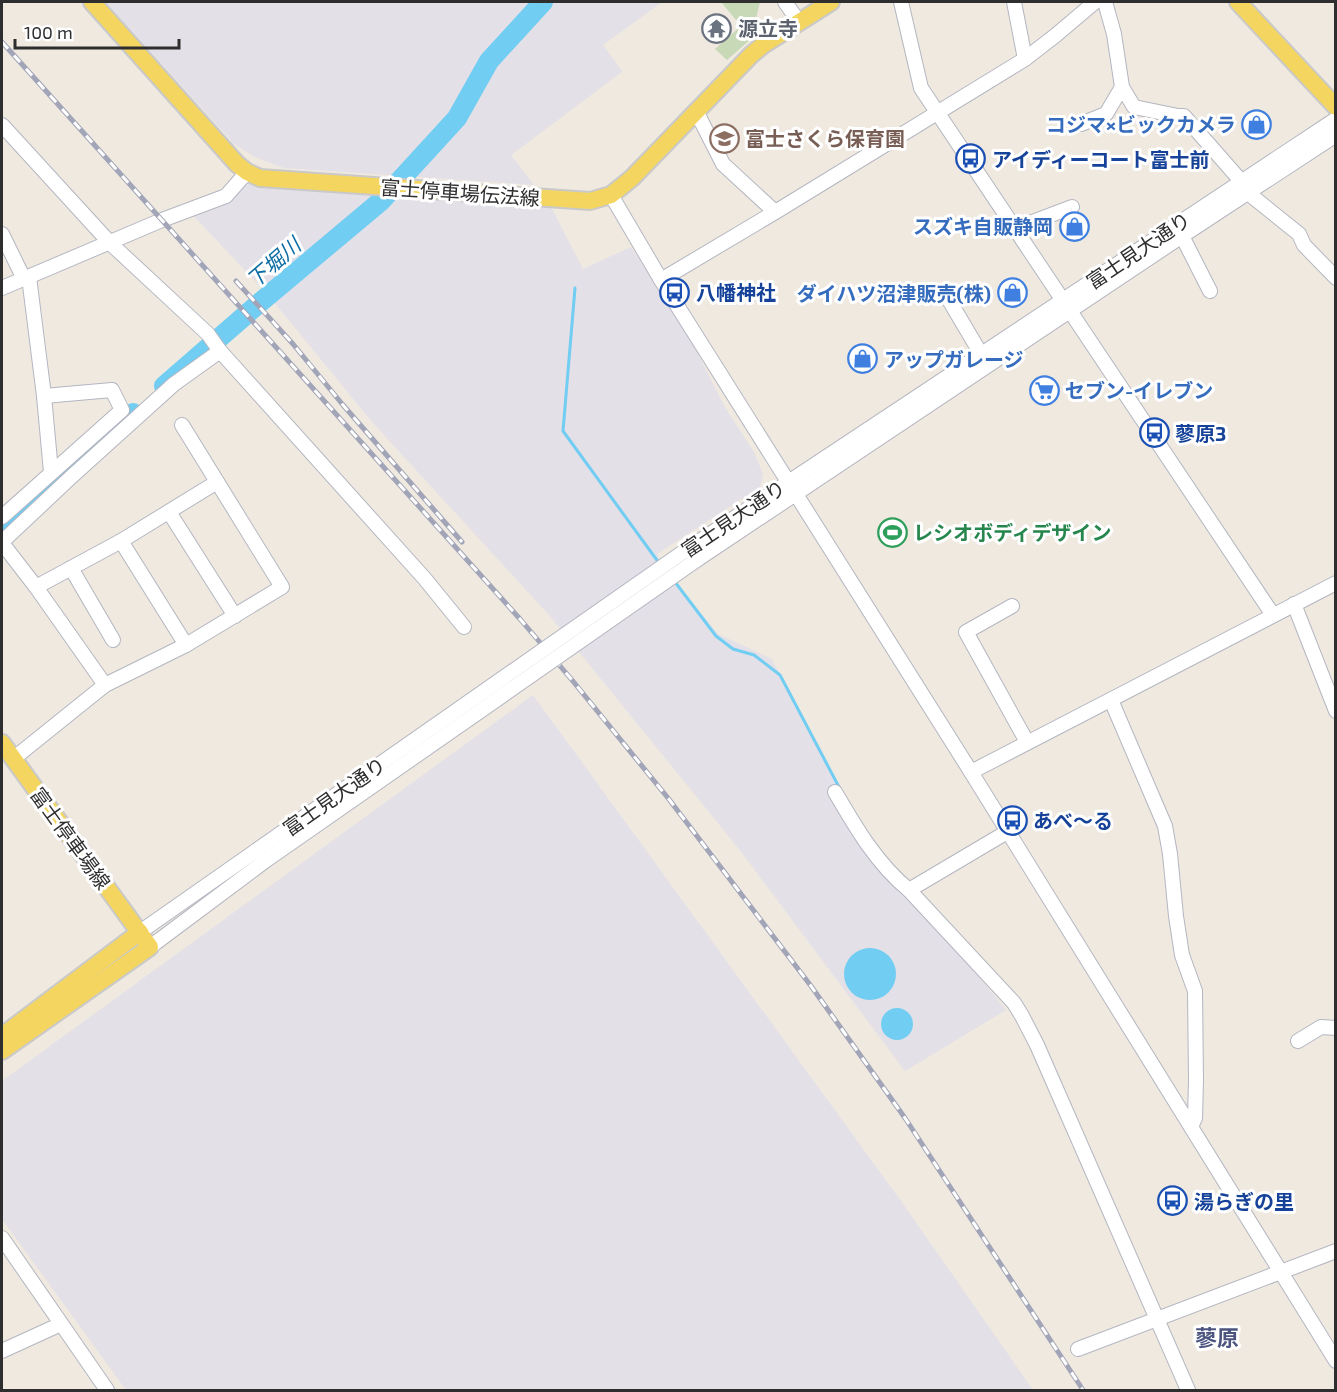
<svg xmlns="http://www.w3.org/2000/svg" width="1337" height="1392" viewBox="0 0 1337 1392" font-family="'Exo 2','Noto Sans JP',sans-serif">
  <rect width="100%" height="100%" fill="#efe9e0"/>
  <g fill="#e3e0e8">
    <path d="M105 2H662L603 45 622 71 619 74 511 155 534 185 284 168 255 157 234 144Z"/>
    <path d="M251 183 551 207 583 269 631 247 691 341 726 409 754 452 763 474 760 487 657 554 676 583 718 634 772 659 864 837 1006 1010 905 1071 739 849 549 615 372 422 269 296 190 212Z"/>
    <path d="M533 695 901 1201 1033 1390H126L2 1219V1081Z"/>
  </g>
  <path fill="#c7d9b7" d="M721 2H760L751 39 727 60 715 49 741 26Z"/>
  <g fill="#72cdf2">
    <circle cx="870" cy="974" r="26"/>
    <circle cx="897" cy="1024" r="16"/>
  </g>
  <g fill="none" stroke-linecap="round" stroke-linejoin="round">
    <g stroke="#72cdf2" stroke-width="3">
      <path d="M575 288 563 431 659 563"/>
      <path d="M675 582 716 636 733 649 754 655 780 675 840 789"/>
    </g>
    <g stroke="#72cdf2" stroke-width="20">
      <path d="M164 386 257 305 381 201 457 118 489 61 543 2"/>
      <path d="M2 529 133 413"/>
    </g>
    <defs>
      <g id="minor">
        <path d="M785 2 799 22"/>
        <path d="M901 2 921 88 1273 615"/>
        <path d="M1014 2 1025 59"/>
        <path d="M1105 2 1114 34 1122 87 1134 107 1178 116H1184L1241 181"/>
        <path d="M696 111 723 164 775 212"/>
        <path d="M1081 124 1106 114 1122 87"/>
        <path d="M2 125 110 243 208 334 220 351 425 579 464 627"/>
        <path d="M1248 193 1299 234 1304 245 1336 278"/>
        <path d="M611 195 661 280 971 772 1336 1361"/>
        <path d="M1014 229 1072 207"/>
        <path d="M2 234 24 279"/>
        <path d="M1182 236 1210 291"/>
        <path d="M29 277 44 396 51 472"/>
        <path d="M661 280 777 211 1025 59 1056 35 1095 2"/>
        <path d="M2 288 162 220 226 196 247 172"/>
        <path d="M949 300 981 354"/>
        <path d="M169 512 235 616"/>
        <path d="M2 517 122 410 112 390 44 396"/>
        <path d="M121 541 186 645"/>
        <path d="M2 542 70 478 174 384 220 351"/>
        <path d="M2 543 36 587 105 685"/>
        <path d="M689 548 1336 119"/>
        <path d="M698 559 1182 236 1336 135"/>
        <path d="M71 568 113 640"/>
        <path d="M36 587 121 541 217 482"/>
        <path d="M1294 604 1336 711"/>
        <path d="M1012 606 966 632 1027 742"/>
        <path d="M1111 700 1165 826 1170 854 1176 916 1182 955 1195 991 1196 1080 1195 1118 1191 1127"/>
        <path d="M13 759 105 685 186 645 282 587 182 425"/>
        <path d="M971 772 1336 583"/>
        <path d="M835 792C856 828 877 864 909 890L1007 832"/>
        <path d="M909 890 1014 1003 1022 1016 1037 1045 1188 1390"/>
        <path d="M140 932 257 850"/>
        <path d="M150 947 265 861"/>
        <path d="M1298 1041 1321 1027 1336 1028"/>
        <path d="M2 1238 107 1390"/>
        <path d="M1078 1349 1336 1251"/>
        <path d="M2 1351 61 1324"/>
      </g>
      <g id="major">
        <path d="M92 2 237 164 247 172 260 178 590 201 611 195 632 178 751 55 763 45 831 2"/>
        <path d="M1238 2 1336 107"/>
        <path d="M2 743 150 947 2 1051"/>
        <path d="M2 1036 140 932"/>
      </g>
    </defs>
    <use href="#minor" stroke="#b4b6c1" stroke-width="16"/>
    <use href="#major" stroke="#c9c9c9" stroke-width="20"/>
    <use href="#minor" stroke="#fff" stroke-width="14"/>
    <use href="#major" stroke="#f4d560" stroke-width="16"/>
    <defs>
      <g id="rail">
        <path d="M2 42 520 619 572 680 668 798 811 986 905 1118 1083 1390"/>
        <path d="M236 281 293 344 343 405 462 542"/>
      </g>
    </defs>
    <use href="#rail" stroke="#a2a5b8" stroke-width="5"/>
    <use href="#rail" stroke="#fff" stroke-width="3" stroke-dasharray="9" stroke-linecap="butt"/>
    <defs>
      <g id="minor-bridge">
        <path d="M257 850 689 548"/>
        <path d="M265 861 698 559"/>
      </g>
    </defs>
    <use href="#minor-bridge" stroke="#b4b6c1" stroke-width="16" stroke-linecap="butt"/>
    <use href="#minor-bridge" stroke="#fff" stroke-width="14"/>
  </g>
  <defs>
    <symbol id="temple-ring" viewBox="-11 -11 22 22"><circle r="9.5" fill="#fff" stroke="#6b7280" stroke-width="1.5"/><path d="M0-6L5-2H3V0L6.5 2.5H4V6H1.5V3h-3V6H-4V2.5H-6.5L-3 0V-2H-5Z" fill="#6b7280"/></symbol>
    <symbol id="shop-ring" viewBox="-11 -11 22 22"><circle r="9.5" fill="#fff" stroke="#3f7fe0" stroke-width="1.5"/><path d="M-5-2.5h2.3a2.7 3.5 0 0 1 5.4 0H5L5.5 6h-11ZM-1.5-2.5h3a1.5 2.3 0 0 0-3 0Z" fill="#3f7fe0"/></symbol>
    <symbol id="school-ring" viewBox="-11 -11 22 22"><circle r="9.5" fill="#fff" stroke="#8d6e63" stroke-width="1.5"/><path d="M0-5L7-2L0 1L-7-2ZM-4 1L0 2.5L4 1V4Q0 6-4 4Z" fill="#8d6e63"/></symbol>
    <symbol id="bus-ring" viewBox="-11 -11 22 22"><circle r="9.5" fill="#fff" stroke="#1a4fb4" stroke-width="1.5"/><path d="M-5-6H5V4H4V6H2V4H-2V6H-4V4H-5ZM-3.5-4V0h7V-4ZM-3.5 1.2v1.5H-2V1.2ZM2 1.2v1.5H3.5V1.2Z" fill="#1a4fb4"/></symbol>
    <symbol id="supermarket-ring" viewBox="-11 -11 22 22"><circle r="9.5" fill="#fff" stroke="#3f7fe0" stroke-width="1.5"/><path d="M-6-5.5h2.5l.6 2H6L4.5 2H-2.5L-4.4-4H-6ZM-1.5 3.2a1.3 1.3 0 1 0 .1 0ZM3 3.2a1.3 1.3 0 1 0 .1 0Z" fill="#3f7fe0"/></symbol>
    <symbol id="stadium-ring" viewBox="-11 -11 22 22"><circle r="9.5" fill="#fff" stroke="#2e9e5b" stroke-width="1.5"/><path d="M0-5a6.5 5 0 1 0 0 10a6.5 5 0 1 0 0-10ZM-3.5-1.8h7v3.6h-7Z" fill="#2e9e5b"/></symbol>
  </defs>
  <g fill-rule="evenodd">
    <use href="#temple-ring" x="700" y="12" width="33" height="33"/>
    <use href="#shop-ring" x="1240" y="108" width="33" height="33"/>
    <use href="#school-ring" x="708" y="122" width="33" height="33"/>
    <use href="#bus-ring" x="954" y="142" width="33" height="33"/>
    <use href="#shop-ring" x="1058" y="210" width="33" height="33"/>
    <use href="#bus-ring" x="658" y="276" width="33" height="33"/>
    <use href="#shop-ring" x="996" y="276" width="33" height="33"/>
    <use href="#shop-ring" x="846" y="342" width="33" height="33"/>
    <use href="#supermarket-ring" x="1028" y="374" width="33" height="33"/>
    <use href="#bus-ring" x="1138" y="416" width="33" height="33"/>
    <use href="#stadium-ring" x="876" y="516" width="33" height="33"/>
    <use href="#bus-ring" x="996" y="804" width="33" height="33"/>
    <use href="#bus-ring" x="1156" y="1184" width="33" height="33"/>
  </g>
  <g text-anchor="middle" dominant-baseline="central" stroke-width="6" stroke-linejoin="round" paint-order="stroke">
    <g font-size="20" font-weight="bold" fill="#5b616d" stroke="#fff" text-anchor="start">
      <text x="738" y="28">源立寺</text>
    </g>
    <g font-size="20" font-weight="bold" fill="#366cbe" stroke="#fff" text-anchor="end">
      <text x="1236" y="124">コジマ×ビックカメラ</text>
      <text x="1053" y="226">スズキ自販静岡</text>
      <text x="991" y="293">ダイハツ沼津販売(株)</text>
      <text x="884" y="359" text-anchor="start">アップガレージ</text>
      <text x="1065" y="390" text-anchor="start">セブン-イレブン</text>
    </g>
    <g font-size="20" font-weight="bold" fill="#785e54" stroke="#fff" text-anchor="start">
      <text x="745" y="138">富士さくら保育園</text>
    </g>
    <g font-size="20" font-weight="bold" fill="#164399" stroke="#fff" text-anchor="start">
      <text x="992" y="159">アイディーコート富士前</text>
      <text x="696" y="292">八幡神社</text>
      <text x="1175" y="433">蓼原3</text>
      <text x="1033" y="820">あべ〜る</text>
      <text x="1194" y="1201">湯らぎの里</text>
    </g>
    <g font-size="20" fill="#2e2e2e" stroke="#fff">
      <text transform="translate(460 192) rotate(4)">富士停車場伝法線</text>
      <text transform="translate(1138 250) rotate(-34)">富士見大通り</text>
      <text transform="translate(733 518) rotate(-34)">富士見大通り</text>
      <text transform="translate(334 796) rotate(-35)">富士見大通り</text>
      <text transform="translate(71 838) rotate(54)">富士停車場線</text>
    </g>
    <g font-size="20" font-weight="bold" fill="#27864d" stroke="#fff" text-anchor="start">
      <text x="913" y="532">レシオボディデザイン</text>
    </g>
    <g font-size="21" font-style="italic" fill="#0b6ca4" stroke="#fff">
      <text transform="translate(273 262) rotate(-41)">下堀川</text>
    </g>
    <g font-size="22" font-weight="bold" fill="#4c5480" stroke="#fff">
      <text x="1217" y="1337">蓼原</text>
    </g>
  </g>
  <rect width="1337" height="1392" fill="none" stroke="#2e2e2e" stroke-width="6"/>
  <path d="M15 39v9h164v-9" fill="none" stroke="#2e2e2e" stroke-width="3"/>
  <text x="24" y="39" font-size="18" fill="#2e2e2e" stroke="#ffffff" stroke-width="4.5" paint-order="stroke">100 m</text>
</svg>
